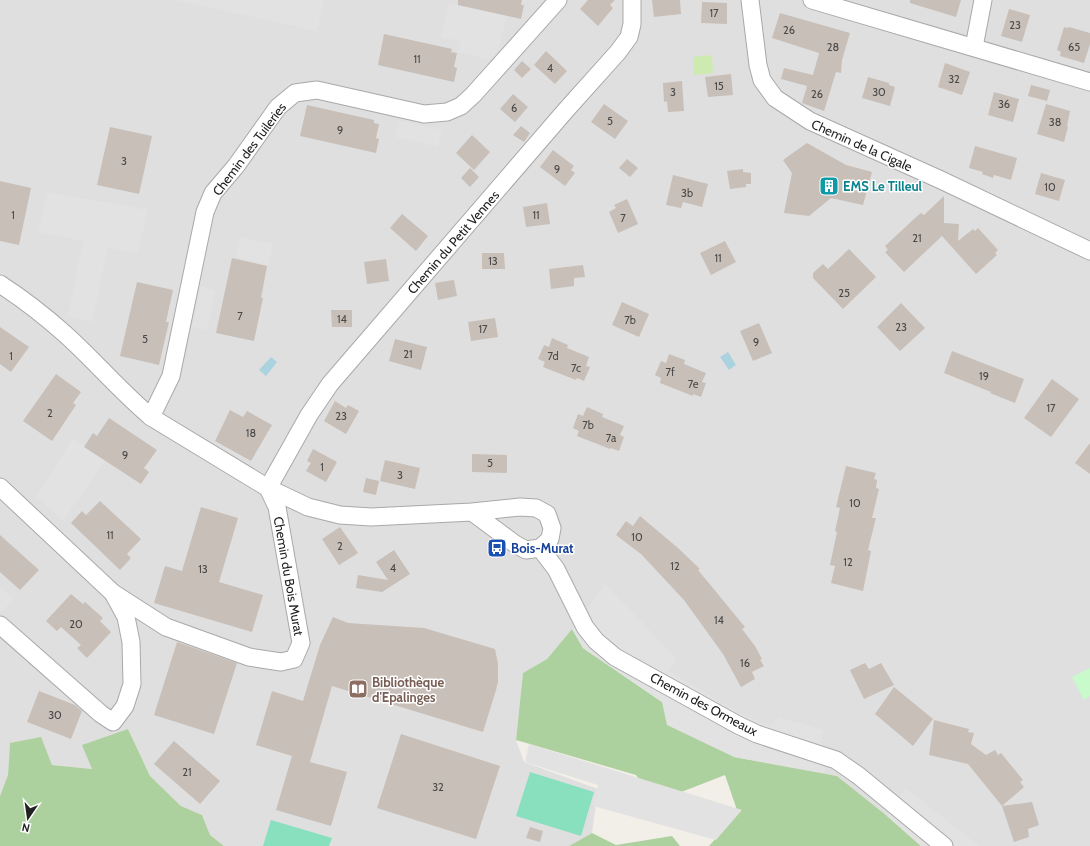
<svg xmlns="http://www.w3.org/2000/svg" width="1090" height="846" viewBox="0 0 1090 846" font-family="Cabin,sans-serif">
  <rect width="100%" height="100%" fill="#f2efe9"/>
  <path fill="#e0dfdf" d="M0 0H1090V846H921L837 776 734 757 572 629 547 659 523 673 516 740 524 762 598 789 592 833 569 846H224L210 835 202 815 181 806 150 776 128 729 92 769 52 765 10 743 8 775 0 796Z"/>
  <path fill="#cdebb0" d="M712 55 713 73 694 75 693 57Z"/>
  <g fill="#add19e">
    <path d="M572 629 583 648 662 702 734 757 837 776 887 816 921 846H709L738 813 725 775 671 796 648 792 636 775 516 740 523 673 547 659Z"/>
    <path d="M128 729 150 776 181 806 202 815 210 835 224 846H0V796L8 775 10 743 41 737 52 765 92 769 82 745Z"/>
    <path d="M592 833 616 845 672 836 680 846H569Z"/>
  </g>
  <path fill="#c8facc" d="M1090 668V696L1084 700 1072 677Z"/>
  <g fill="#88e0be">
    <path d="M530 772 594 792 581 836 516 816Z"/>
    <path d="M271 820 332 838 329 846H263Z"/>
  </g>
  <g fill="#e2e2e2">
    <path d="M175 0H324L317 31Z"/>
    <path d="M448 3 507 16 499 49 490 60 459 52 460 41 441 37Z"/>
    <path d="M399 120 442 130 438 147 395 137Z"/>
    <path d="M47 192 148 210 138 254 108 247 92 322 68 317 83 241 38 232Z"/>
    <path d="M240 237 273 244 269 265 236 257Z"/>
    <path d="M201 286 216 290 207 331 192 327Z"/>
    <path d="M73 438 105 461 63 521 36 496Z"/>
    <path d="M605 584 677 659 669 671 740 714 769 726 779 717 823 730 821 742 827 763 824 773 734 757 667 725 662 702 583 648 572 629Z"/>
    <path d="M0 587 14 599 0 613Z"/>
    <path d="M529 744 742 810 716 840 593 806 598 785 525 762Z"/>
    <path d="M906 788 979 846H921L887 816Z"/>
  </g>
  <g fill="#aad3df">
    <path d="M728 352 736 365 729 370 720 357Z"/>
    <path d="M271 357 277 362 266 376 259 370Z"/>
  </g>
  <g fill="#c7bfb8">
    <path d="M458 0H522L521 5H524L521 19 458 5Z"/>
    <path d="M588 0H615L610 5 613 8 598 26 580 9Z"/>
    <path d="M652 0H680L681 14 654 17Z"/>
    <path d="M910 0H961L956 17 910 3Z"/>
    <path d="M702 2 727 3V24L701 23Z"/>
    <path d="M1009 9 1030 15 1022 42 1001 36Z"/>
    <path d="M780 13 850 33 842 60 841 73 836 72 824 111 802 103 807 86 781 79 784 68 813 75 819 53 772 38Z"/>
    <path d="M1064 27 1068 28 1069 27 1090 33V44L1084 63 1060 56 1061 52 1057 50Z"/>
    <path d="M384 34 452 49 451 52 457 53 454 67 457 68 454 82 378 65Z"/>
    <path d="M546 51 567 71 555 84 534 65Z"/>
    <path d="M522 61 531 69 522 78 514 70Z"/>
    <path d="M945 63 970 72 962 95 938 87Z"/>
    <path d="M731 74 733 95 708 97 705 77Z"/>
    <path d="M868 77 889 83V85L895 87 890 106 862 98Z"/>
    <path d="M682 81 684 111 668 112 667 101 664 102 663 83Z"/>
    <path d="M1031 85 1050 90 1047 101 1028 96Z"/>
    <path d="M994 92 1019 99 1013 122 988 115Z"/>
    <path d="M513 94 528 107 515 122 500 109Z"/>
    <path d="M604 104 628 121 615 139 591 122Z"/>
    <path d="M1046 104 1070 111 1067 126 1068 127 1064 142 1037 134Z"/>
    <path d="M307 105 374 120V123L379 124 376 138 379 139 376 153 300 136Z"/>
    <path d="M521 126 530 133 524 142 513 135Z"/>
    <path d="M110 127 152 136 139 194 97 185Z"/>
    <path d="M472 135 490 152 474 170 456 153Z"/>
    <path d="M807 143 846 165 872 172 863 205 831 198 809 216 784 213 792 173 783 160Z"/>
    <path d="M975 146 1017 158 1011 180 994 175 993 178 982 174 983 172 969 168Z"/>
    <path d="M553 150 574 166 571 170 575 173 565 186 540 167Z"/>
    <path d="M627 159 638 168 630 177 619 168Z"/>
    <path d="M470 168 479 177 470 187 461 178Z"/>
    <path d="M743 169V172L751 173V184H746V187L730 189 727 171Z"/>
    <path d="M1041 173 1065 180 1059 201 1035 194Z"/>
    <path d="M673 175 708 184 702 207 683 202 681 208 666 205Z"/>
    <path d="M0 181 31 188 19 245 0 241Z"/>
    <path d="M944 196V223L959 224 958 241 973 229 975 231 978 228 998 250 995 253 997 255 976 274 942 236 904 272 885 252 888 250 885 246 914 219 921 213 924 215Z"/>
    <path d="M627 199 638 224 618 233 609 212 616 208 614 205Z"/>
    <path d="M547 203 550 224 526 227 523 207Z"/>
    <path d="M402 214 428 236 416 251 390 228Z"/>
    <path d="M725 241 736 262 711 275 700 253Z"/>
    <path d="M849 249 876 277 843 309 813 278V273L823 264 828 269Z"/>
    <path d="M482 253H504L505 269H482Z"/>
    <path d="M232 258 267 266 261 298H263L254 341 216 333Z"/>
    <path d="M386 259 389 281 367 284 364 262Z"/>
    <path d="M583 265 585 277 574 278V286L551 289 549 269Z"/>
    <path d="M454 280 457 296 438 300 435 283Z"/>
    <path d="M137 282 173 290 166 322H169L159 365 120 356Z"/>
    <path d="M622 302 649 314 639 337 612 325Z"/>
    <path d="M901 303 925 328 900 351 877 327Z"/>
    <path d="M331 310H352V327H332Z"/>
    <path d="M495 318 498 337 471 341 468 322Z"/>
    <path d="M759 323 772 353 753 361 740 331Z"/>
    <path d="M0 327 29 347 11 372 0 364Z"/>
    <path d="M552 338 568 345 567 348 589 357 586 366 590 367 584 381 577 378 576 380 543 367 545 362 538 359 544 345 549 347Z"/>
    <path d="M395 339 427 347 421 370 389 361Z"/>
    <path d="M952 351 1024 379 1015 403 990 393 991 392 944 373Z"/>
    <path d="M669 354 685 360 684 364 706 373 702 382 706 383 701 397 693 394V396L660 383 661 378 655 375 661 361 666 363Z"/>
    <path d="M56 374 81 392 73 403 76 405 52 441 23 421Z"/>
    <path d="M1052 379 1079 399 1051 437 1024 418Z"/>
    <path d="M335 401 346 408 348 405 359 411 346 434 324 421Z"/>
    <path d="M587 407 603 414 602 417 624 426 620 435 624 437 619 451 611 448 610 449 577 436 579 431 573 428 578 414 583 416Z"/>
    <path d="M230 410 243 417 247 411 272 425 251 461 215 441Z"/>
    <path d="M109 418 157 450 144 468 149 472 141 484 84 447 93 433 97 436Z"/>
    <path d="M1090 443V474L1075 463Z"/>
    <path d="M313 449 337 462 326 482 306 471 311 463 307 461Z"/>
    <path d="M472 454 507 455V473L472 472Z"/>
    <path d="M385 460 420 468 415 489 380 481Z"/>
    <path d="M846 466 876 473 874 479 877 480 876 488 879 489 872 518H876L868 550 871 551 863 591 831 583 835 566 830 565 837 532 835 531 840 508 836 507Z"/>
    <path d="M366 478 379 481 376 495 363 492Z"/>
    <path d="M100 501 141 539 127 554 131 558 120 570 71 523 82 511 86 515Z"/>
    <path d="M201 507 238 518 219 582 263 595 252 632 154 603 165 566 182 571Z"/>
    <path d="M640 516 678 548 700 569 698 570 745 627 742 629 755 646 762 659 760 660 764 666 752 672 755 679 741 687 723 654 684 600 641 554 616 535 626 521 633 526Z"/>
    <path d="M340 527 358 553 339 565 322 539Z"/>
    <path d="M0 535 39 570 20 590 0 572Z"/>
    <path d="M394 550 410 574 382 592 356 588 358 575 388 580 376 562Z"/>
    <path d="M71 594 83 604 85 602 103 618 100 621 111 632 87 658 77 648 81 645 61 627 57 631 46 621Z"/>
    <path d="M333 617 348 623 424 628 495 649 498 664V682L496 690 483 732 332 686 310 762 347 772 331 826 276 810 292 756 256 745 272 691 303 701 320 645Z"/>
    <path d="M177 642 237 663 214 734 154 715Z"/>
    <path d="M865 663 869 669 881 663 894 685 864 699 850 670Z"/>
    <path d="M894 687 933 719 913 746 875 714Z"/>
    <path d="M39 691 75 705 82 711 71 739 27 722Z"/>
    <path d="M934 720 969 729 968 732 974 733 971 744 986 755 995 750 998 755 1001 753 1023 780 1020 782 1024 787 1002 806 968 764 929 755Z"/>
    <path d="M401 734 500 766 476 839 377 808Z"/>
    <path d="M174 741 220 781 200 804 154 764Z"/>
    <path d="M1032 802 1039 825 1028 829 1029 837 1014 842 1002 806Z"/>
    <path d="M530 827 543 831 540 842 526 838Z"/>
  </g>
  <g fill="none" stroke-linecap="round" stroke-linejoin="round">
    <defs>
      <g id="minor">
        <path d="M750 0 758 65 762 80 775 98 810 121 941 180 1090 251"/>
        <path d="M812 0 1090 82"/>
        <path d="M974 47 983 0"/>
        <path d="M0 284C23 299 45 316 65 334 95 361 120 391 151 417L268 488 308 507 340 515 371 517 472 512 520 507 536 508 547 514 552 528 550 539 540 548 526 550 515 544 472 512"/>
        <path d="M151 417 171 376 205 212 213 193 236 166 278 107 295 93 317 90 424 114 447 112 461 106 473 95 558 0"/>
        <path d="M0 487 113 593 166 627 249 657 281 662 294 659 301 643 277 507 268 488"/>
        <path d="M268 488 309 415 330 384 566 110 618 52 629 37 632 24V0"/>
        <path d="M540 548 556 569 585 627 596 641 615 657 738 725 757 734 836 760 859 776 944 846"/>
        <path d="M0 625 101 714 113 722 125 706 132 684 131 642 126 617 114 595"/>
      </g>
    </defs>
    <use href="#minor" stroke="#a9a9a9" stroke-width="19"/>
    <use href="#minor" stroke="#fff" stroke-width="17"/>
  </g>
  <defs>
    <symbol id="building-square" viewBox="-11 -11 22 22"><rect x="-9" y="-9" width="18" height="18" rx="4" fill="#0f9aa8" stroke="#fff"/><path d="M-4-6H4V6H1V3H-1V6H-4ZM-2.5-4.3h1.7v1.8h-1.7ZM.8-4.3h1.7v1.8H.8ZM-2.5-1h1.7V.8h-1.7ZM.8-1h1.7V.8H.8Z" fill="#fff"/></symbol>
    <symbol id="bus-square" viewBox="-11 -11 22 22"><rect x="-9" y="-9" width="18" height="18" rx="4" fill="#1a4fb4" stroke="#fff"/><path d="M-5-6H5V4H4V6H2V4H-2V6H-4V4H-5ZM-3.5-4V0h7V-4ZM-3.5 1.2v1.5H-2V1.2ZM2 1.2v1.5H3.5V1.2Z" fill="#fff"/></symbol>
    <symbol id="library-square" viewBox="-11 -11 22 22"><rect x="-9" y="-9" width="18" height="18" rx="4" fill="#8d6e63" stroke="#fff"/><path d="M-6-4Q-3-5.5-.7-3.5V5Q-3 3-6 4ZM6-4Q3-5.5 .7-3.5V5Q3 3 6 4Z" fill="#fff"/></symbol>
  </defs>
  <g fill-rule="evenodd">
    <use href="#building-square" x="818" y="175" width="22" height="22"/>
    <use href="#bus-square" x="486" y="537" width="22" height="22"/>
    <use href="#library-square" x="347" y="678" width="22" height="22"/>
  </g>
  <g text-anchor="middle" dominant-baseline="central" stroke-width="3" stroke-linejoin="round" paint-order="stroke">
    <g font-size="11" fill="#4b4948">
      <text x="714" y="13">17</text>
      <text x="1015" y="25">23</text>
      <text x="789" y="30">26</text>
      <text x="833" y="47">28</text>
      <text x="1074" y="47">65</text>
      <text x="417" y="59">11</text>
      <text x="550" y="68">4</text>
      <text x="954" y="79">32</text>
      <text x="719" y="86">15</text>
      <text x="673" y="92">3</text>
      <text x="879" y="92">30</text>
      <text x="817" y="94">26</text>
      <text x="1004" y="104">36</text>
      <text x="514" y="108">6</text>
      <text x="610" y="121">5</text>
      <text x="1055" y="122">38</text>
      <text x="340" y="130">9</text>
      <text x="124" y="161">3</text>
      <text x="557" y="169">9</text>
      <text x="1050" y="187">10</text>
      <text x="687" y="193">3b</text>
      <text x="13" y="215">1</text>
      <text x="536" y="215">11</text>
      <text x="623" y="218">7</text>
      <text x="917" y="238">21</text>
      <text x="718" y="258">11</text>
      <text x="493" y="261">13</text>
      <text x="844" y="293">25</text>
      <text x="240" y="316">7</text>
      <text x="342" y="319">14</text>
      <text x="630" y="320">7b</text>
      <text x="901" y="327">23</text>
      <text x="483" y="329">17</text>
      <text x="145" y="339">5</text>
      <text x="756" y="342">9</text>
      <text x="408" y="354">21</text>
      <text x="11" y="356">1</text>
      <text x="553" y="356">7d</text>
      <text x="576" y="368">7c</text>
      <text x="670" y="372">7f</text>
      <text x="984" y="376">19</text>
      <text x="693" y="384">7e</text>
      <text x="1051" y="408">17</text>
      <text x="50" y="413">2</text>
      <text x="341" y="416">23</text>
      <text x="588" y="425">7b</text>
      <text x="251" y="433">18</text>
      <text x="611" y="438">7a</text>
      <text x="125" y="455">9</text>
      <text x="490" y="463">5</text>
      <text x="322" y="467">1</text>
      <text x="400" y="475">3</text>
      <text x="855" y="503">10</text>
      <text x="110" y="535">11</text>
      <text x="637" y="537">10</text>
      <text x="340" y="546">2</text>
      <text x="848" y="562">12</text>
      <text x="675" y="566">12</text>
      <text x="393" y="568">4</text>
      <text x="203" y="569">13</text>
      <text x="719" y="620">14</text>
      <text x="76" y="624">20</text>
      <text x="745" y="663">16</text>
      <text x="55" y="715">30</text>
      <text x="187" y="772">21</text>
      <text x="438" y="787">32</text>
    </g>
    <g font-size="13" fill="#222" stroke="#fff">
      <text transform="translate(862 145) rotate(24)">Chemin de la Cigale</text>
      <text transform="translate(249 149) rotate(-53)">Chemin des Tuileries</text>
      <text transform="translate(453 242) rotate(-49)">Chemin du Petit Vennes</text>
      <text transform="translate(289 576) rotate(80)">Chemin du Bois Murat</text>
      <text transform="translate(704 704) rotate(28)">Chemin des Ormeaux</text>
    </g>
    <g font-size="13" font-weight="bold" fill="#0d838f" stroke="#fff" text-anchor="start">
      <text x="843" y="186">EMS Le Tilleul</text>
    </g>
    <g font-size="13" font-weight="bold" fill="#164399" stroke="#fff" text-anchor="start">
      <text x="511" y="548">Bois-Murat</text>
    </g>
    <g font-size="13" font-weight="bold" fill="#785e54" stroke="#fff" text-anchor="start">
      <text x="372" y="682">Bibliothèque<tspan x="372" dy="15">d'Epalinges</tspan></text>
    </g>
  </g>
  <g transform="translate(28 818) rotate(193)" stroke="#ffffff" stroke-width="3" paint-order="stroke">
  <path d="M0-3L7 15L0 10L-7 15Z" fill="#222222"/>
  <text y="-6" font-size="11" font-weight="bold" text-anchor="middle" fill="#222222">N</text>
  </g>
</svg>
